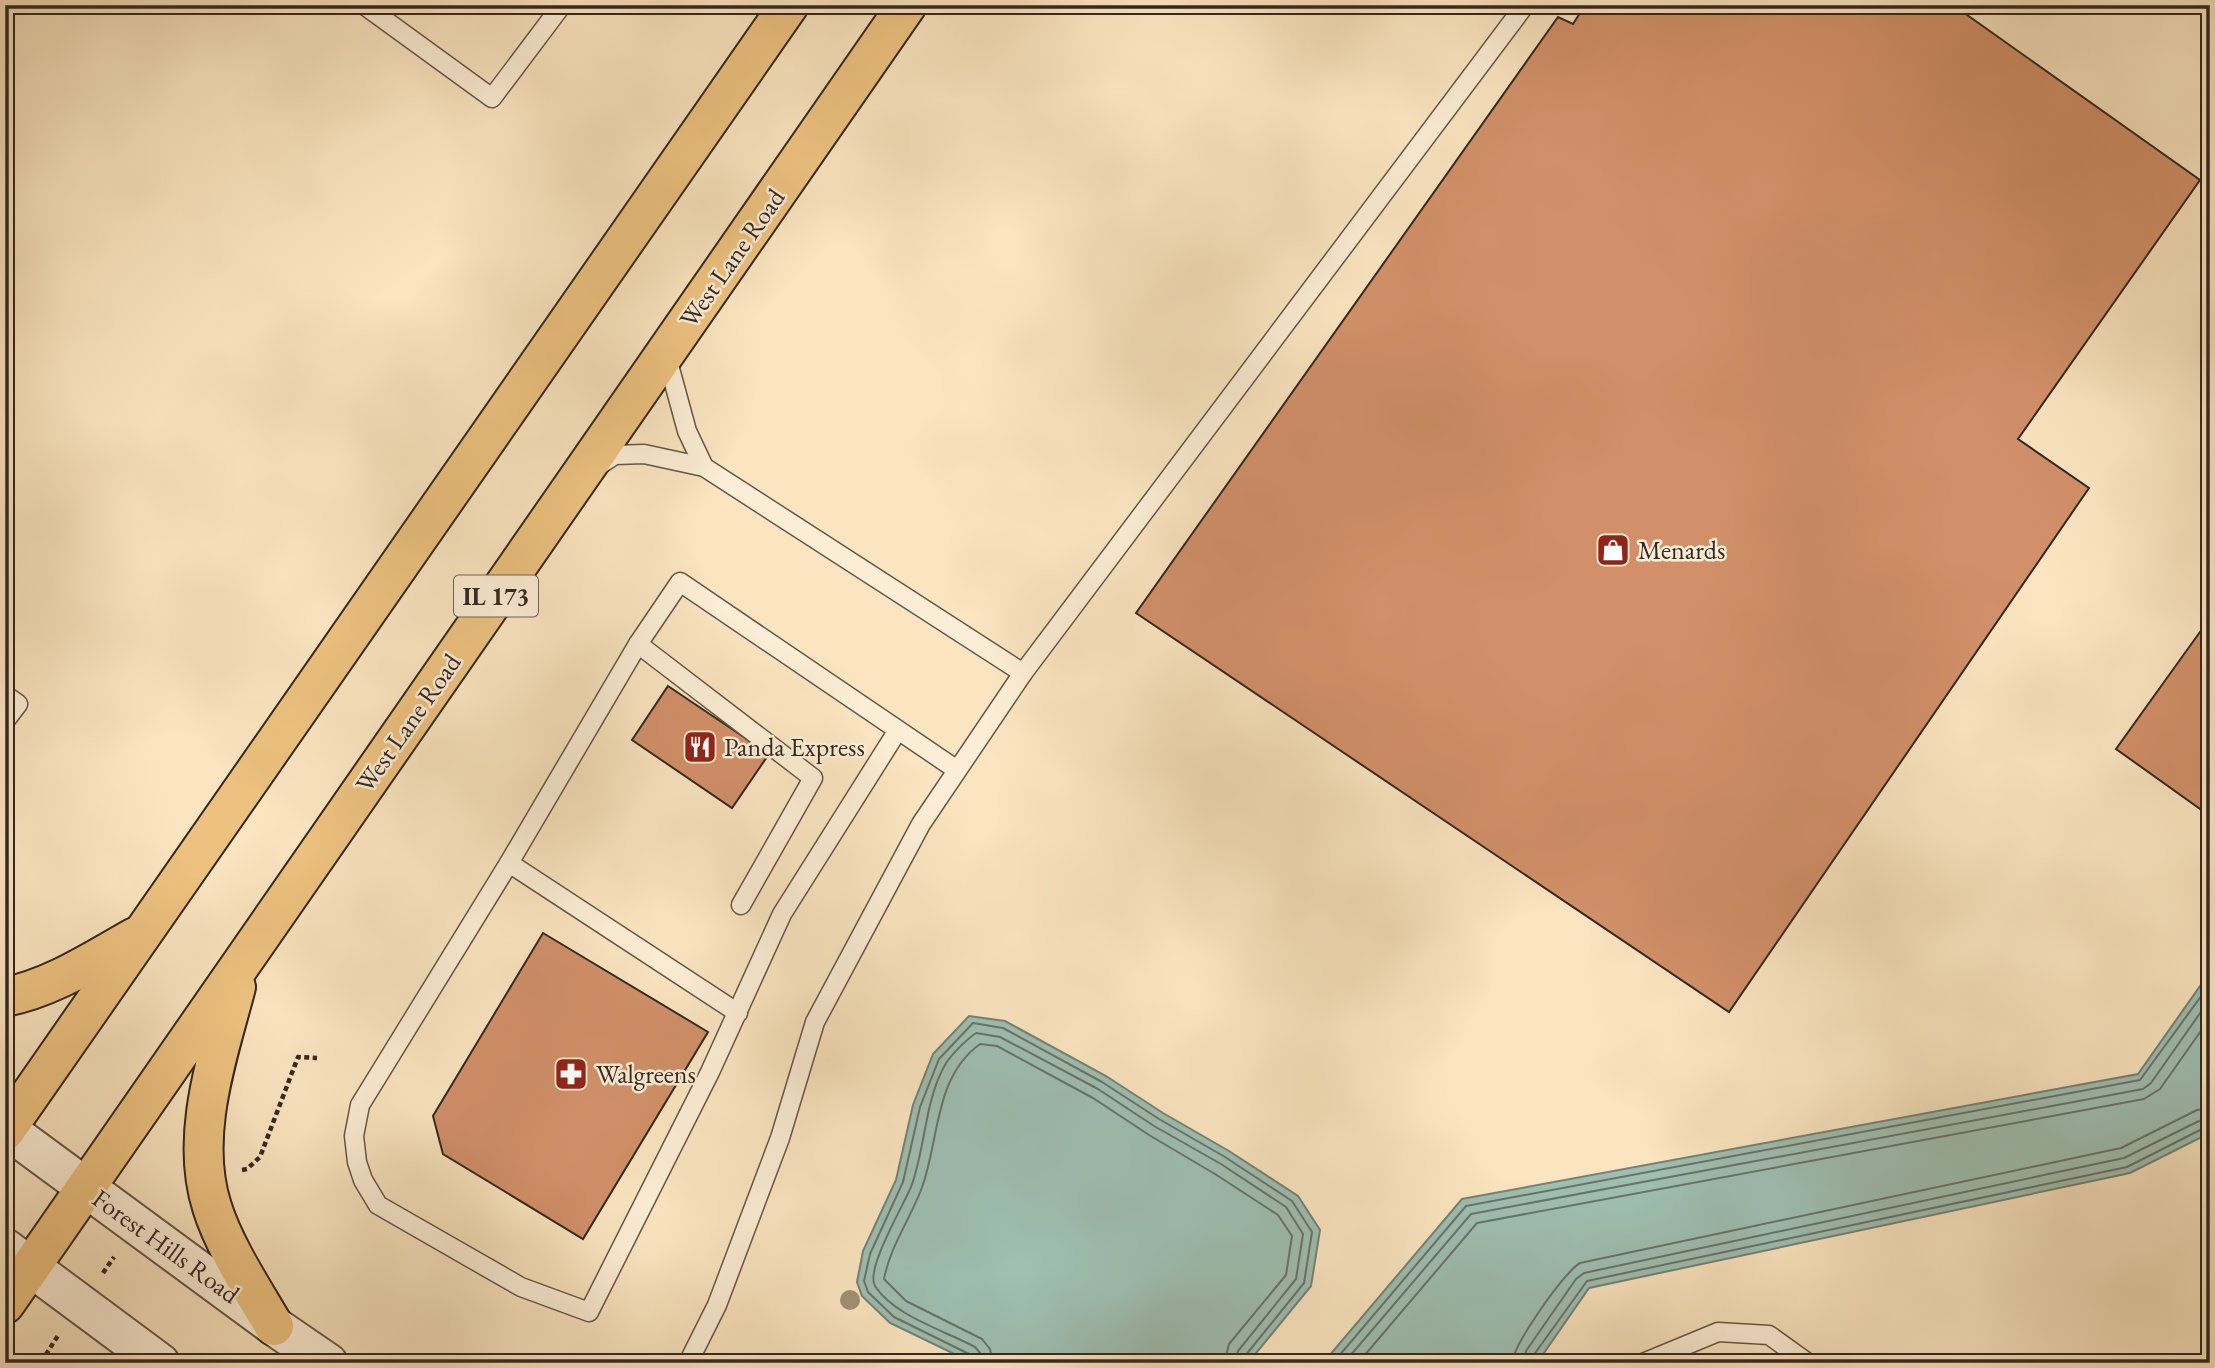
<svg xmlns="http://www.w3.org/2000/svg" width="2215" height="1368" viewBox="0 0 2215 1368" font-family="'EB Garamond',serif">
  <rect width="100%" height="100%" fill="#fae5c0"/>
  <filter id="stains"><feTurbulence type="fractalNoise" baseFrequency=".00286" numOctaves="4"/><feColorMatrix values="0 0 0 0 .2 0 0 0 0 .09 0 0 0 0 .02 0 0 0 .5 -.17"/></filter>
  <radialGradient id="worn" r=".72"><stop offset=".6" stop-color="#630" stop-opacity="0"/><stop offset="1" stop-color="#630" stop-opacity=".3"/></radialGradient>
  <g fill="#9ebfb2" stroke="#748278" stroke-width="2">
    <path d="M2210 972V1133L2130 1173 1589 1288 1537 1363H1323L1462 1199 2138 1074Z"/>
    <path d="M969 1016 1005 1021 1106 1076 1163 1113 1229 1151 1298 1196 1320 1230 1311 1286 1248 1363H973L890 1323 862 1296 857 1282 863 1251 896 1180 913 1105 933 1054Z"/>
  </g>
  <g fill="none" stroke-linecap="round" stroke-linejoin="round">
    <g stroke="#69736a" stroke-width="2">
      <path d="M973 1363 969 1354 894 1317 868 1292 864 1281 870 1254 903 1182 920 1107 939 1059 973 1023 1003 1028 1102 1082 1159 1119 1225 1157 1292 1201 1312 1232 1304 1283 1245 1356 1243 1363"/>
      <path d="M982 1363 981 1354 975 1347C946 1331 894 1316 875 1286 865 1270 903 1206 911 1187 926 1147 924 1101 946 1063 953 1053 966 1040 976 1033L1000 1037 1098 1089 1154 1126 1221 1164 1286 1207 1303 1234 1296 1279 1238 1351 1234 1363"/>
      <path d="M993 1363 990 1349 982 1339 906 1301 884 1279C890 1247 909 1221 921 1190 940 1141 933 1078 980 1044L997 1046 1093 1098 1149 1135 1215 1174 1278 1215 1292 1236 1286 1275 1229 1344 1224 1363"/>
      <path d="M1333 1363 1466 1206 2140 1080 2210 984"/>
      <path d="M1344 1363 1471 1214 2143 1089 2151 1083 2210 999"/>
      <path d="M1358 1363 1477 1223 2144 1099 2160 1089 2210 1018"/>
      <path d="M1512 1363C1513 1345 1565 1271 1580 1263L2121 1148 2197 1110 2210 1108"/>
      <path d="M1523 1363 1526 1351 1576 1279 1584 1273 2124 1158 2201 1120 2210 1118"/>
      <path d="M1532 1363 1533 1356 1587 1281 2127 1167 2204 1128 2210 1127"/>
    </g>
  </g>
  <g fill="#d19069" stroke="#342721" stroke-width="2">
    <path d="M1585 5H1598L1602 9 1605 5H1953L2200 180 2018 439 2089 488 1729 1012 1136 613 1558 17 1573 24Z"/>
    <path d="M2210 618V816L2116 749Z"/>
    <path d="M668 686 769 754 732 808 632 740Z"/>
    <path d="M543 933 708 1032 583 1239 443 1154 433 1116Z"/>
  </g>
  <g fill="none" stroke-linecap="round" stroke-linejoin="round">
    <defs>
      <g id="service">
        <path d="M364 5 492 98 562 5"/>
        <path d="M666 354 687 431 704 467"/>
        <path d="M598 466 615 455 644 454 704 467 1023 673"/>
        <path d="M638 644 813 778 741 905"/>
        <path d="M5 695 18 704 5 721"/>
        <path d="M898 730 782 914 710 1072 589 1312 521 1287 378 1205 363 1180 357 1162 354 1136 360 1105 509 863 638 644 680 582 957 770"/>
        <path d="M509 863 738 1013"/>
        <path d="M688 1363 717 1305 780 1138 815 1022 921 824 1023 673 1525 5"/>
        <path d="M1643 1363 1718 1332 1769 1335 1808 1363"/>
      </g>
      <g id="tertiary">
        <path d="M5 1128 274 1326 328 1363"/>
        <path d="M5 1248 160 1363"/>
      </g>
      <g id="primary">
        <path d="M236 987C218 1056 189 1135 212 1207 224 1246 253 1290 274 1326"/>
        <path d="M5 997C52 988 94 960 135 937"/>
        <path d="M5 1131 789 5"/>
        <path d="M5 1304 907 5"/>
      </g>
    </defs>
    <use href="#service" stroke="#665649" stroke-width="21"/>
    <use href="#tertiary" stroke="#665649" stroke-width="42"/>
    <use href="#primary" stroke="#342721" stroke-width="42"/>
    <g stroke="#342721" stroke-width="4.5" stroke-dasharray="5 3.5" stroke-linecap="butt">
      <path d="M242 1170 247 1169 260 1157 298 1057 317 1058"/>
      <path d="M103 1273 114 1257"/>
      <path d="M45 1363V1356L59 1334"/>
    </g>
    <use href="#service" stroke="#fceed6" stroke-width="18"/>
    <use href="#tertiary" stroke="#fceed6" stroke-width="38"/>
    <use href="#primary" stroke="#edc280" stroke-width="38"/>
  </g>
  <circle fill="#a09278" cx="850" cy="1300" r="10"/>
  <defs>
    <symbol id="shop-square" viewBox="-11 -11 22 22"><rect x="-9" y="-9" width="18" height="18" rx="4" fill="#8f2418" stroke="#fceed6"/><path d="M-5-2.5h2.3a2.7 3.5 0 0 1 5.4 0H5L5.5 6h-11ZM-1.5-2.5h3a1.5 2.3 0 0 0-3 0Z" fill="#fff"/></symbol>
    <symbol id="restaurant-square" viewBox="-11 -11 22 22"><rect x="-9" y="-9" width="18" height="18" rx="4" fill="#8f2418" stroke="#fceed6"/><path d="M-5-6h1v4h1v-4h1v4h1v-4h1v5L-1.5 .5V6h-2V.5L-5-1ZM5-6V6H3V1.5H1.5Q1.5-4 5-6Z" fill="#fff"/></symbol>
    <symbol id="pharmacy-square" viewBox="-11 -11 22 22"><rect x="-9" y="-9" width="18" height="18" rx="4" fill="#8f2418" stroke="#fceed6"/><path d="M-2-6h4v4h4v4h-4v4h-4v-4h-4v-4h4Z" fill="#fff"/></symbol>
  </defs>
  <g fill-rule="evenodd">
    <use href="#shop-square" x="1594" y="531" width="38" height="38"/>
    <use href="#restaurant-square" x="681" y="728" width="38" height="38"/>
    <use href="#pharmacy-square" x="552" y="1055" width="38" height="38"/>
  </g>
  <g text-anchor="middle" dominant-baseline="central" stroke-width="5" stroke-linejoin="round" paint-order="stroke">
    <rect fill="#fceed6" stroke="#706357" stroke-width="2" x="454" y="575.5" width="84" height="41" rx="5"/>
    <g font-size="24" font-weight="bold" fill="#342721">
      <text x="496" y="596">IL 173</text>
    </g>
    <g font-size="26" fill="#342721" stroke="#fceed6">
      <text transform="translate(732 258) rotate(-55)">West Lane Road</text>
      <text transform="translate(408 723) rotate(-55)">West Lane Road</text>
      <text transform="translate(166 1246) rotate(36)">Forest Hills Road</text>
    </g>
    <g font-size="26" fill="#342721" stroke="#fceed6" text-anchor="start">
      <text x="1638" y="550">Menards</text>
      <text x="724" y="747">Panda Express</text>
      <text x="596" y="1074">Walgreens</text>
    </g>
  </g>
  <rect width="2215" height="1368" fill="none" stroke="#fae5c0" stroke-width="28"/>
  <rect x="7" y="7" width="2201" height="1354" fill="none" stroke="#342721" stroke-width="3.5"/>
  <rect x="14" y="14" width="2187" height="1340" fill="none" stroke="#342721" stroke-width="2"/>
  <rect width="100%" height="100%" filter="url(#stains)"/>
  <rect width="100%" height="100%" fill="url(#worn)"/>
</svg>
